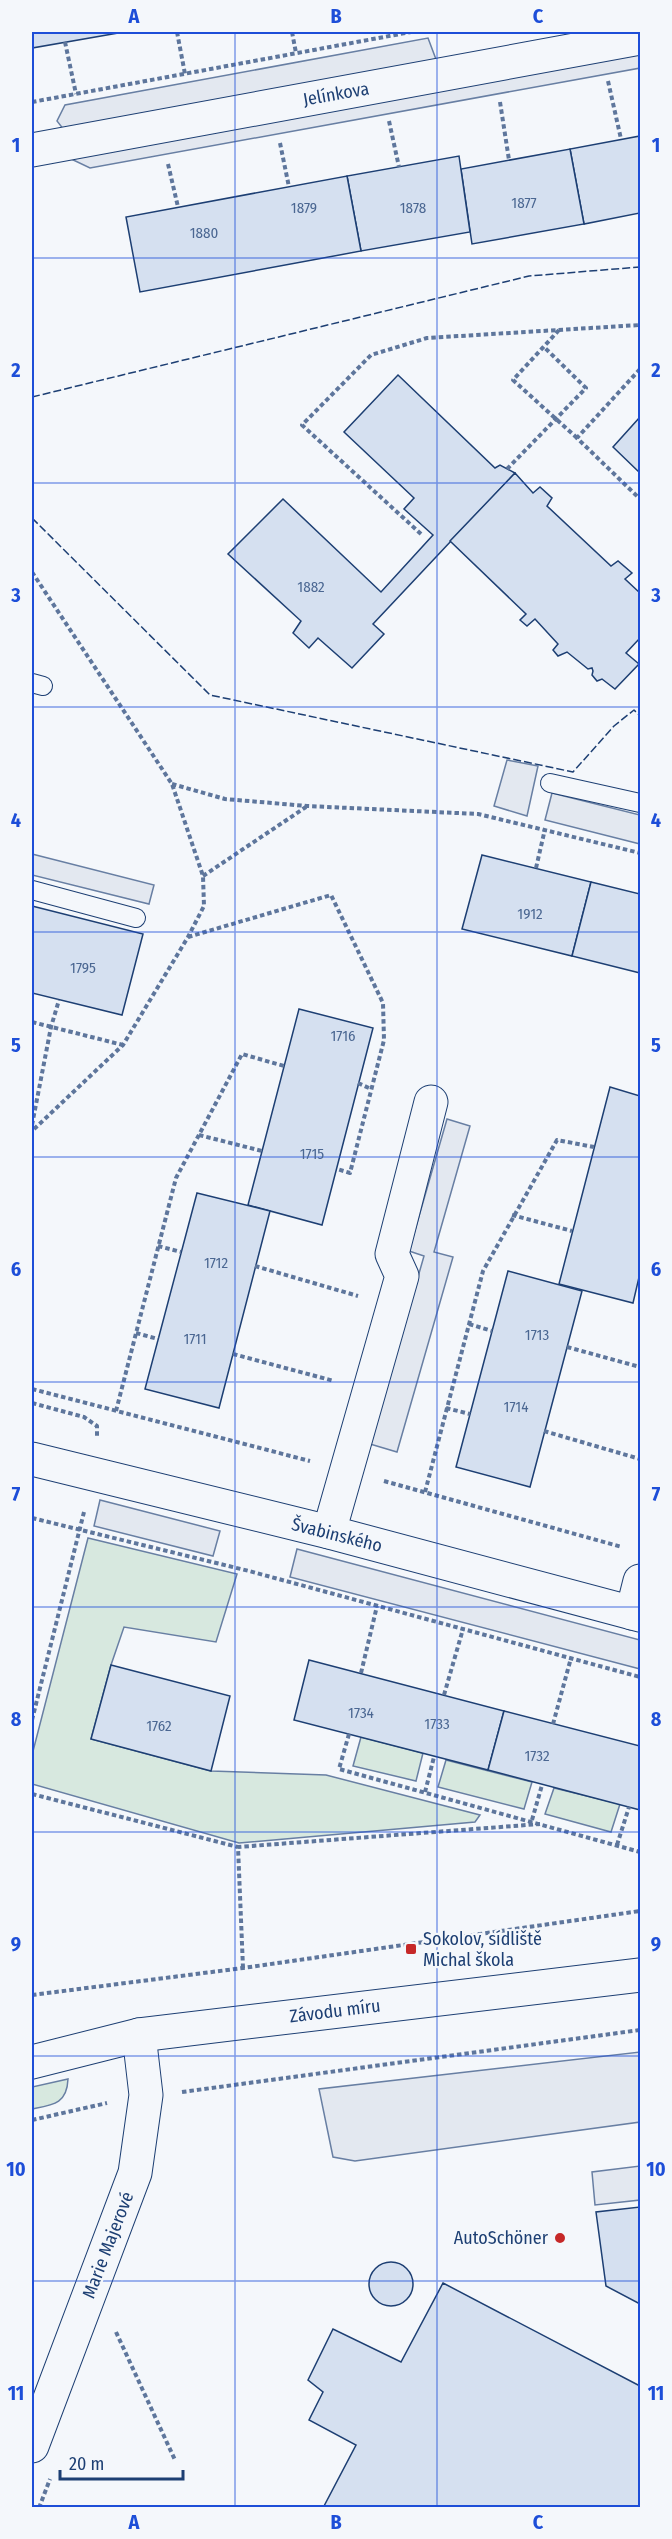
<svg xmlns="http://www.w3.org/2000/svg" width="672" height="2539" viewBox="0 0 672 2539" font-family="'Fira Sans Condensed',sans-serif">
  <rect width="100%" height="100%" fill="#f4f7fb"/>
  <g fill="#d7e8df" stroke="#687fa3" stroke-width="1.5">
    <path d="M88 1538 237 1574 216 1642 124 1627 111 1665 91 1739 211 1771 326 1775 480 1815 475 1822 239 1843 32 1784V1755Z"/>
    <path d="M361 1737 423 1753 416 1781 353 1766Z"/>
    <path d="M446 1760 532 1782 524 1809 438 1787Z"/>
    <path d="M554 1788 620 1804 611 1832 545 1814Z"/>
    <path d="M68 2079C67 2104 53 2105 32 2109V2087Z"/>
  </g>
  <g fill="#e3e8f0" stroke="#687fa3" stroke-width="1.5">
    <path d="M428 38 437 62 64 130 57 121 65 105Z"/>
    <path d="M640 52V68L90 168 67 157Z"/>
    <path d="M507 760 538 766 527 816 494 806Z"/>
    <path d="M552 793 640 815V844L545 820Z"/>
    <path d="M32 854 154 885 149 904 32 875Z"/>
    <path d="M447 1119 470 1126 434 1252 453 1257 397 1452 370 1444 424 1256 409 1251Z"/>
    <path d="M100 1500 220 1531 213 1556 94 1526Z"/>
    <path d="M297 1549 640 1640V1669L290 1577Z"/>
    <path d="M640 2052V2122L355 2161 333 2157 319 2089Z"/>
    <path d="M640 2166V2200L595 2205 592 2172Z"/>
  </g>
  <g fill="#d5e0f0" stroke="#1d3f73" stroke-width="1.5">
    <path d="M32 32H124L32 48Z"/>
    <path d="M640 136V213L584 224 570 149Z"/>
    <path d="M570 149 584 224 472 244 461 169Z"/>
    <path d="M459 156 470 232 361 251 347 176Z"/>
    <path d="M347 176 361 251 140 292 126 217Z"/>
    <path d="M398 375 495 468 500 465 515 473 373 624 384 634 352 668 318 638 309 648 293 633 301 621 228 554 283 499 381 592 433 535 404 509 414 498 344 432Z"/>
    <path d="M640 417V473L613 447Z"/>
    <path d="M515 473 533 493 540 487 552 498 547 506 611 566 618 561 632 573 625 579 640 593V638L626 653 639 664 615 689 602 679 597 681 592 675 593 671 592 668 588 669 567 652 558 656 553 650 558 644 535 619 527 626 520 620 526 614 450 541Z"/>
    <path d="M482 855 591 882 572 956 462 929Z"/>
    <path d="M591 882 640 894V973L572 956Z"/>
    <path d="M32 906 143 934 122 1015 32 993Z"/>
    <path d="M299 1009 373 1028 322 1225 248 1205Z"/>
    <path d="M610 1087 640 1096V1273L633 1303 559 1284Z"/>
    <path d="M197 1193 270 1211 219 1408 145 1389Z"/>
    <path d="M508 1271 582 1291 530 1487 456 1467Z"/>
    <path d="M309 1660 504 1711 488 1770 294 1720Z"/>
    <path d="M111 1665 230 1696 211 1771 91 1739Z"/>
    <path d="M504 1711 640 1746V1810L488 1770Z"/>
    <path d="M640 2207V2304L606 2286 596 2212Z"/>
    <circle cx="391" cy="2284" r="22"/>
    <path d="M443 2283 640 2386V2508H323L356 2445 309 2420 323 2392 308 2380 333 2329 401 2362Z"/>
  </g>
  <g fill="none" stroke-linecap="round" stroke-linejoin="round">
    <defs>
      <g id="service">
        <path d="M32 683 43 686"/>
        <path d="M550 783 640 803"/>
        <path d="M32 890 136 918"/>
      </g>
      <g id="minor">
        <path d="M32 150 640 38"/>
        <path d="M32 1459 329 1532 640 1615"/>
        <path d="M329 1532 402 1276 392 1254 431 1102"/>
        <path d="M632 1613 640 1581"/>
        <path d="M32 2062 139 2035 640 1975"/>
        <path d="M32 2446 135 2173 146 2095 139 2035"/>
      </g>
    </defs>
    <use href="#service" stroke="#1d3f73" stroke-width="20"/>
    <use href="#minor" stroke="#1d3f73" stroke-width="35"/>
    <g stroke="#5e769c" stroke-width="4" stroke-dasharray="4.5 3" stroke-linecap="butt">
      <path d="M177 32 185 74"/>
      <path d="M292 32 296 53"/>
      <path d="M65 42 76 94"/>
      <path d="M608 81 621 139"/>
      <path d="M32 102 411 32"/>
      <path d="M500 102 509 160"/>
      <path d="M389 121 399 167"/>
      <path d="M280 143 289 187"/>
      <path d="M168 164 178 207"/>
      <path d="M559 330 513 380 577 438"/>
      <path d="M640 369 577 438 640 499"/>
      <path d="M507 469 586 388 544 347"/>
      <path d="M421 534 302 425 371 355 427 338 640 325"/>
      <path d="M32 572 172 784 203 876 204 906 188 937 123 1045 32 1131"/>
      <path d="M172 784 225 799 307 806 478 814 640 853"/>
      <path d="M536 868 545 829"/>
      <path d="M203 876 306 807"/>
      <path d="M188 937 331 895 383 1003 384 1040 350 1173 337 1169"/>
      <path d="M32 1022 123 1045"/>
      <path d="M358 1083 371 1089"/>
      <path d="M32 1125 51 1027 59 1000"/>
      <path d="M199 1135 262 1151"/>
      <path d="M512 1215 572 1231"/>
      <path d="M158 1246 181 1252"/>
      <path d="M255 1266 358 1296"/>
      <path d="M469 1324 492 1331"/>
      <path d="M136 1333 158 1339"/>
      <path d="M567 1347 640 1367"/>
      <path d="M233 1354 334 1381"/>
      <path d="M32 1389 310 1461"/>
      <path d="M32 1403 84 1417 97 1426V1436"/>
      <path d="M446 1408 470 1414"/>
      <path d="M116 1411 176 1178 242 1054 284 1066"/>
      <path d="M544 1431 640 1459"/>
      <path d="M384 1481 622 1547"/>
      <path d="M425 1492 483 1271 557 1140 594 1147"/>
      <path d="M32 1518 249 1571 640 1677"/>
      <path d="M361 1673 377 1606"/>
      <path d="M444 1695 463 1629"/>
      <path d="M32 1720 84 1512"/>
      <path d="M553 1724 571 1658"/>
      <path d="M349 1734 339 1769 640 1852"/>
      <path d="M640 1746V1744"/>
      <path d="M425 1792 434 1757"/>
      <path d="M32 1794 238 1847"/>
      <path d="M532 1820 542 1785"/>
      <path d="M617 1845 629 1807"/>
      <path d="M243 1968 238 1847 540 1824"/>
      <path d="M32 1995 243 1968 640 1911"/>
      <path d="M182 2092 640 2030"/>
      <path d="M32 2120 107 2103"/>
      <path d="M116 2332 175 2460"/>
      <path d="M39 2508 50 2479"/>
    </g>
    <use href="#service" stroke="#f4f7fb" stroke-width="18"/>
    <use href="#minor" stroke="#f4f7fb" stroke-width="33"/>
    <g stroke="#1d3f73" stroke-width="1.5" stroke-dasharray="8 3" stroke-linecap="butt">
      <path d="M32 397 529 276 640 267"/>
      <path d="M32 518 210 695 573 772 614 726 634 710 640 716"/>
    </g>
  </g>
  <path fill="none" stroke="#1d4ed8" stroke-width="1.5" stroke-opacity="0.55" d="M235 32V2508M437 32V2508M32 258H640M32 483H640M32 707H640M32 932H640M32 1157H640M32 1382H640M32 1607H640M32 1832H640M32 2056H640M32 2281H640"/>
  <g fill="#c62828" stroke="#f4f7fb" stroke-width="2">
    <rect x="405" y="1943" width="12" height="12" rx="3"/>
    <circle cx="560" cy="2238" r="6"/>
  </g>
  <g text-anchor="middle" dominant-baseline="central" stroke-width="4.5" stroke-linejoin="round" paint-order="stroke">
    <g font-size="15" fill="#4b6792">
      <text x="524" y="203">1877</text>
      <text x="304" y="208">1879</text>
      <text x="413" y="208">1878</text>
      <text x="204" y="233">1880</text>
      <text x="311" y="587">1882</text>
      <text x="530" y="914">1912</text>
      <text x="83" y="968">1795</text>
      <text x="343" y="1036">1716</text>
      <text x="312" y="1154">1715</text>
      <text x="216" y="1263">1712</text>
      <text x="537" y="1335">1713</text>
      <text x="195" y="1339">1711</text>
      <text x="516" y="1407">1714</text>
      <text x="361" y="1713">1734</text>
      <text x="437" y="1724">1733</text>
      <text x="159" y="1726">1762</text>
      <text x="537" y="1756">1732</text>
    </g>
    <g font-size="18" fill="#1d3f73" stroke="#f4f7fb">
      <text transform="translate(336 94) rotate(-10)">Jelínkova</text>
      <text transform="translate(337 1535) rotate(14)">Švabinského</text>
      <text transform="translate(335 2011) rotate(-7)">Závodu míru</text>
      <text transform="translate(108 2245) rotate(-69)">Marie Majerové</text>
    </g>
    <g font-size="18" fill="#1d3f73" stroke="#f4f7fb" text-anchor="start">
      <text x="423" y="1939">Sokolov, sídliště<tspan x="423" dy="21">Michal škola</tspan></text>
      <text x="548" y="2238" text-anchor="end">AutoSchöner</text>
    </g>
  </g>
  <rect width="672" height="2539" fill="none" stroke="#f4f7fb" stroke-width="66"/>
  <path d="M60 2470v9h123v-9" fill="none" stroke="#1d3f73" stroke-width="3"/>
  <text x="69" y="2470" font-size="18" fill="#1d3f73" stroke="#f4f7fb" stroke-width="4.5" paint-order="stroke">20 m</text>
  <rect x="33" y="33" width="606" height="2473" fill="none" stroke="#1d4ed8" stroke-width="2"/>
  <g font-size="20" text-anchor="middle" font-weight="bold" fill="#1d4ed8">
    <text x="134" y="23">A</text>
    <text x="336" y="23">B</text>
    <text x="538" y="23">C</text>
    <text x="16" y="152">1</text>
    <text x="656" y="152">1</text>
    <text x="16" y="377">2</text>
    <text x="656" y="377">2</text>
    <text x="16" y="602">3</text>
    <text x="656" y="602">3</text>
    <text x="16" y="827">4</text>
    <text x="656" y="827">4</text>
    <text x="16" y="1052">5</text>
    <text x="656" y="1052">5</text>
    <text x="16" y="1276">6</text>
    <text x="656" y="1276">6</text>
    <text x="16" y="1501">7</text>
    <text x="656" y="1501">7</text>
    <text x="16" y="1726">8</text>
    <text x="656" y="1726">8</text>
    <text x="16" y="1951">9</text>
    <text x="656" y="1951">9</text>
    <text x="16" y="2176">10</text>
    <text x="656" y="2176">10</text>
    <text x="16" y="2400">11</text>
    <text x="656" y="2400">11</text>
    <text x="134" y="2529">A</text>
    <text x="336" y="2529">B</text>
    <text x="538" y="2529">C</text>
  </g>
</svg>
